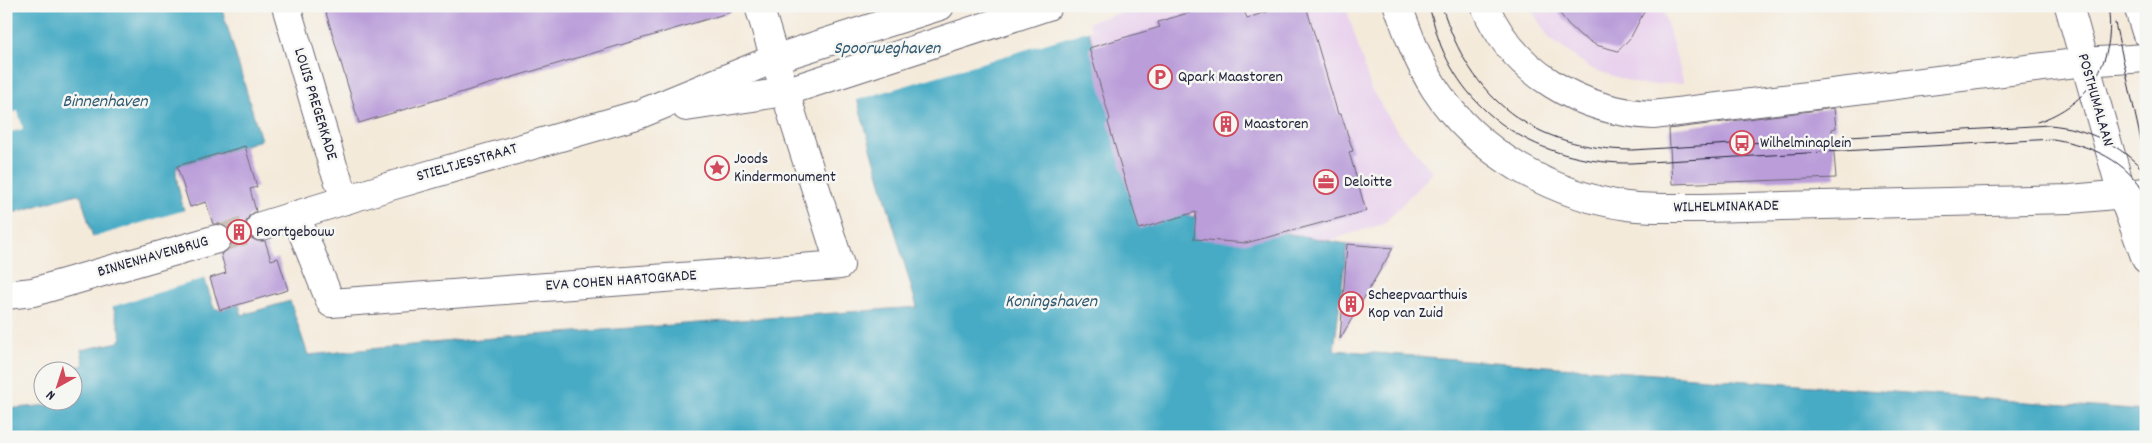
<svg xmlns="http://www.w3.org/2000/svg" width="2152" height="443" viewBox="0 0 2152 443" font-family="Dekko,sans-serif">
  <rect width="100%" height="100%" fill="#f6f6f2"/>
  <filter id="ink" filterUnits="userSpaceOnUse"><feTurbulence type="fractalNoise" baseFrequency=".02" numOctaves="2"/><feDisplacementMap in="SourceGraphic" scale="10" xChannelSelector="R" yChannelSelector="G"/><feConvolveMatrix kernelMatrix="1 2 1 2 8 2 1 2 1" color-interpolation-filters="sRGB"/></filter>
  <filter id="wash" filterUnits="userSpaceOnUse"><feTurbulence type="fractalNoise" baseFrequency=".0096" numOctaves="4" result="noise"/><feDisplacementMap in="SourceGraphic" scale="20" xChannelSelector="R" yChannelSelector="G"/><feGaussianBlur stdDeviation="1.12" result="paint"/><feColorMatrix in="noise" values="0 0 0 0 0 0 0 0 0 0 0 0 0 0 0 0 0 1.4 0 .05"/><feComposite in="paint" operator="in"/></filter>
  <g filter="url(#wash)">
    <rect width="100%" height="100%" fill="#f4eada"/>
    <g fill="#e9d2ed">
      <path d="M1143 6H1346L1371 89 1398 132 1433 172 1383 224 1326 241 1149 209 1086 23Z"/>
      <path d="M1529 6H1662L1684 83 1641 85 1592 69 1549 38Z"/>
    </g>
    <path fill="#46abc5" stroke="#346680" d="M6 6H221L261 140 177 166C170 178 208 288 214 308L220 310 239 305 242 315 290 301 308 355 453 341 917 307 830 6H1080L1149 209 1347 244 1334 350 2146 411V437H6V409L60 404 59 401 72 400V370H61L84 365 81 350 119 342 122 337 81 196 77 194 6 215Z"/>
    <g fill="#f4eada">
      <path d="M827 6H1083L1091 30 854 101Z"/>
      <path d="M18 111 23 129 6 133V114Z"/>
      <path d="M185 210 206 278 111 307 91 238Z"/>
    </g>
    <g id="blocks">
      <g fill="#ba9dd9">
        <path d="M324 6H730L731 12 359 123Z"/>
        <path d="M1211 6H1242L1247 18 1287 6H1306L1338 114H1341L1353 151 1349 152 1366 211 1246 243 1194 239 1196 212 1139 229 1108 122 1110 119 1089 48 1160 27 1158 22Z"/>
        <path d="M1554 6H1647L1631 37 1618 51 1596 45 1581 36 1569 25Z"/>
        <path d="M1834 108 1836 128 1832 129 1836 178 1672 184 1669 129Z"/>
        <path d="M245 146 257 187 250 189 256 211 249 216 246 222V230L251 238 257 241H265L271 260 278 258 288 290 220 310 210 278 226 273 221 254 228 250 232 243V234L228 228 221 224H213L206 202 190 207 177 166Z"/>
        <path d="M1347 244 1393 248 1340 339 1345 273Z"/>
      </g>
    </g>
  </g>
  <g filter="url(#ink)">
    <use href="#blocks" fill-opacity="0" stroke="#6c6873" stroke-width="1"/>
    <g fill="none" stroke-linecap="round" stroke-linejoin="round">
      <path stroke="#cac2ba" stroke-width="28" stroke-dasharray="28 14" stroke-linecap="butt" d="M217 239 261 226"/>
      <defs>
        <g id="minor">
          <path d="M286 6 333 166 346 200"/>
          <path d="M759 6 780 76"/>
          <path d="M686 107 785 92 1048 6"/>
          <path d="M296 216 331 303 840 265 790 108"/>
          <path d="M261 226 394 185 640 114 774 59 940 6"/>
          <path d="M6 295 33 292 217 239"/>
        </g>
        <g id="major">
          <path d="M1398 6C1408 34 1419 64 1435 89 1477 153 1552 195 1627 206 1652 209 1678 208 1703 208L2071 199 2146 192"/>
          <path d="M1485 6C1513 73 1582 112 1653 115L2084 62 2146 58"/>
          <path d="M2069 6 2122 194 2146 259"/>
          <path d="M2138 6 2146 32"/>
        </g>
      </defs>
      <use href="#minor" stroke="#6c6873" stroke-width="30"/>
      <use href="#major" stroke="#6c6873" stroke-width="30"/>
      <use href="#minor" stroke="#fff" stroke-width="28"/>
      <use href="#major" stroke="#fff" stroke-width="28"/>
      <g stroke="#22223b" stroke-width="1">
        <path d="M1429 6C1433 20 1436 33 1441 46 1473 124 1549 164 1631 163L2053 139C2090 145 2127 160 2146 196"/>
        <path d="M1442 6C1470 100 1534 149 1632 150L2049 125C2087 128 2120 144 2146 173"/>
        <path d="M2115 23 2146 163"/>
        <path d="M2037 122C2089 105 2117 61 2108 6"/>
      </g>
    </g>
  </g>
  <defs>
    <symbol id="parking-ring" viewBox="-11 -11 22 22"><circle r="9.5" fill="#f6f6f2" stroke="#d1495b" stroke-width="1.5"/><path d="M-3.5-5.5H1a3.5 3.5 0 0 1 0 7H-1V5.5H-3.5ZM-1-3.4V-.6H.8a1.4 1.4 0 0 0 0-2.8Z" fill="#d1495b"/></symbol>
    <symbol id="building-ring" viewBox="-11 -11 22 22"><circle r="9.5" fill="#f6f6f2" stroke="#d1495b" stroke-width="1.5"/><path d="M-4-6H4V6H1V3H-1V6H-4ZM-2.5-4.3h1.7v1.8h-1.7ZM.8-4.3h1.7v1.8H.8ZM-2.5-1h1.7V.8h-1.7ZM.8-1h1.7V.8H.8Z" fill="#d1495b"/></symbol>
    <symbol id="bus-ring" viewBox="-11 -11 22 22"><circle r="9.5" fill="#f6f6f2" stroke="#d1495b" stroke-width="1.5"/><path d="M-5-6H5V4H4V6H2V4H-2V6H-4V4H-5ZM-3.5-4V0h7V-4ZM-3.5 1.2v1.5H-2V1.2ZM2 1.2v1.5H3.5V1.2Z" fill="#d1495b"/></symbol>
    <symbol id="sight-ring" viewBox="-11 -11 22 22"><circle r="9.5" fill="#f6f6f2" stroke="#d1495b" stroke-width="1.5"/><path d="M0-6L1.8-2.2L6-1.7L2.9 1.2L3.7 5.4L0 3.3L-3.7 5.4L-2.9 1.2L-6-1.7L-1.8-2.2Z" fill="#d1495b"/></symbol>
    <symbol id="office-ring" viewBox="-11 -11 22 22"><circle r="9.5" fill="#f6f6f2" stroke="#d1495b" stroke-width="1.5"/><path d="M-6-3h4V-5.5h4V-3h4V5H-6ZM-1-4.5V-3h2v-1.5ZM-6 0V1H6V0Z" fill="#d1495b"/></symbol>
  </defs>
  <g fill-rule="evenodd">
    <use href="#parking-ring" x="1146" y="63" width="28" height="28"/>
    <use href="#building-ring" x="1212" y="110" width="28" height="28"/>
    <use href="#bus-ring" x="1728" y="129" width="28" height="28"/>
    <use href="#sight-ring" x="703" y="154" width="28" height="28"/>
    <use href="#office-ring" x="1312" y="168" width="28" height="28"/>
    <use href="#building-ring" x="225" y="218" width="28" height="28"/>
    <use href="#building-ring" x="1337" y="290" width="28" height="28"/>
  </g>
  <g text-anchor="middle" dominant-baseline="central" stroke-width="5" stroke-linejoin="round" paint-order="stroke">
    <g font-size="16" fill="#22223b" stroke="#f6f6f2" text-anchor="start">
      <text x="1178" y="77">Qpark Maastoren</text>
      <text x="1244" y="124">Maastoren</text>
      <text x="1760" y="143">Wilhelminaplein</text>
      <text x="734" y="159">Joods<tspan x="734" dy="18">Kindermonument</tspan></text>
      <text x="1344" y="182">Deloitte</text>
      <text x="256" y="232">Poortgebouw</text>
      <text x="1368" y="295">Scheepvaarthuis<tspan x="1368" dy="18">Kop van Zuid</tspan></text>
    </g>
    <g font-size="16" fill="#22223b" stroke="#f6f6f2">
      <text transform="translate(2095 100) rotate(74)">POSTHUMALAAN</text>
      <text transform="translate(315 104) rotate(73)">LOUIS PREGERKADE</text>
      <text transform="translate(467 163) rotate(-16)">STIELTJESSTRAAT</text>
      <text transform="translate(1726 207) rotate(-1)">WILHELMINAKADE</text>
      <text transform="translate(153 257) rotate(-16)">BINNENHAVENBRUG</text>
      <text transform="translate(621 281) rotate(-4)">EVA COHEN HARTOGKADE</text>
    </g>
    <g font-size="18" font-style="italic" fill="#305972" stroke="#f6f6f2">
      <text x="887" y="49">Spoorweghaven</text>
      <text x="105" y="102">Binnenhaven</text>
      <text x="1051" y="302">Koningshaven</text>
    </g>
  </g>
  <rect width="2152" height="443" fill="none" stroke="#f6f6f2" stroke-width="25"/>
  <g transform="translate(58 386) rotate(219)"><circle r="24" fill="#f6f6f2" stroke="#a1a1a9"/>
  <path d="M0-4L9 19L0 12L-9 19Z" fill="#d1495b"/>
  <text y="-8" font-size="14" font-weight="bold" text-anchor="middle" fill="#22223b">N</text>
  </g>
</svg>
